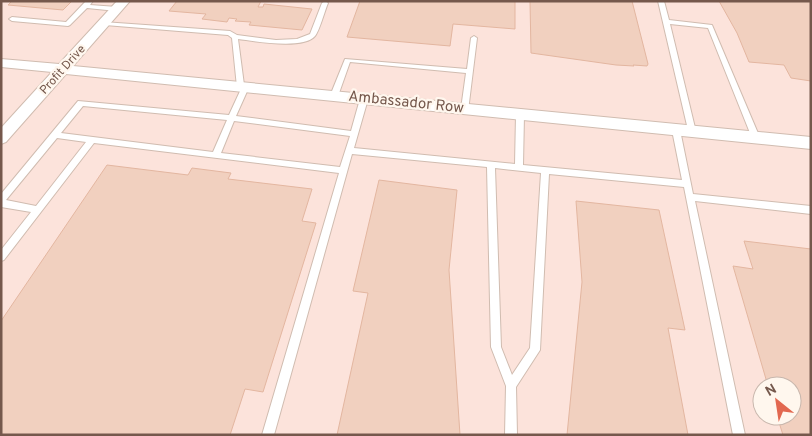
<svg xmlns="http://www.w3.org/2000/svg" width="812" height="436" viewBox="0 0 812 436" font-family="Overpass,sans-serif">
  <rect width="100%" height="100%" fill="#fcf3e7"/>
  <path fill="#fce3db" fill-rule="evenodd" d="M1 1H811V435H1ZM762 386H792V416H762Z"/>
  <g fill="#f1d0bf" stroke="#e3b6a0">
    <path d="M12 1H72L63 10 8 5Z"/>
    <path d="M177 1H261L258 7H263L264 4 312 9 302 30 249 25 251 22 235 21 237 19 229 18 227 22 202 19 206 14 169 11Z"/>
    <path d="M360 1H515V29L453 24 450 46 347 37Z"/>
    <path d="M530 1H632L648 64 647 66 633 65 634 66 616 65 531 53Z"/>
    <path d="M719 1H811V81L791 78 784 65 749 62 737 33Z"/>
    <path d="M107 165 188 175 192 168 231 173 228 179 312 189 302 221 316 223 263 392 245 389 230 435H1V321Z"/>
    <path d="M379 180 457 190 449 270 460 435H337L368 293 353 291Z"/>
    <path d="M576 201 659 210 685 330 668 328 688 435H567L582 282Z"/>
    <path d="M744 241 811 249V435H783L777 416H792V386H768L733 266 753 269Z"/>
  </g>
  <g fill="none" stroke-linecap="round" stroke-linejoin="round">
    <defs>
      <g id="service">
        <path d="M86 1H93L90 5 117 7 120 9 117 11 87 8 70 25 68 26 12 21 9 19 12 17 66 22Z"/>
        <path d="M325 1 328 3C325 10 319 32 315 36 303 50 255 41 238 39L244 85 249 87 236 116 351 131 360 99 364 97 368 99 354 148 515 164 516 115 520 112 524 115 523 165 682 180 672 130 676 127 680 130 693 194 811 206V214L695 201 745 435H733L684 187 549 174 540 350 516 387 517 435H505L506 386 491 347 487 167 352 154 274 435H262L339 173 94 143 4 260 1 261V250L31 212 1 207V194L78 101 229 115 241 89 237 87 232 38 228 35 105 25 102 23 103 22 230 31 237 35 276 40 297 39 310 34 322 3ZM83 106 227 120 213 152 61 133ZM234 121 350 136 340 167 221 153ZM57 138 86 142 36 206 6 200ZM495 168 541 173 530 348 512 375 501 347Z"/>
        <path d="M658 1H664L669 20 712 25 760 138 759 140H753L752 138 708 28 670 24 696 132 695 134H689Z"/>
        <path d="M474 36 477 38 468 111H462L461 109 466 73 350 62 338 96 334 98 330 96 345 59 467 69 471 38Z"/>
      </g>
      <path id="minor" d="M117 1H130L73 66 811 137V149L66 74 6 142 1 144V128L52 72 1 67V59L59 64Z"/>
    </defs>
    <use href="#service" stroke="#d0bcb0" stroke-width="2"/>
    <use href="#minor" stroke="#d0bcb0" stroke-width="2"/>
    <use href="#service" fill="#fff" fill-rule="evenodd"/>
    <use href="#minor" fill="#fff" fill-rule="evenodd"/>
  </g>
  <g text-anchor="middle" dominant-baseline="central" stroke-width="4.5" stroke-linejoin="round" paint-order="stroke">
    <g font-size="12" fill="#75584c" stroke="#fff7ee">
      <text transform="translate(63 70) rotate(-48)">Profit Drive</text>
    </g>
    <g font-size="15" fill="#75584c" stroke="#fff7ee">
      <text transform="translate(406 103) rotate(6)">Ambassador Row</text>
    </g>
  </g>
  <rect width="812" height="436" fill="none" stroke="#75584c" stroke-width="5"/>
  <g transform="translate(777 401) rotate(330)"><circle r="24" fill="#fff7ee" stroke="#c8b7ad"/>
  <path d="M0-4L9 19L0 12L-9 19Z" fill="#e26850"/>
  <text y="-8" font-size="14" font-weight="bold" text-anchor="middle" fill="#75584c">N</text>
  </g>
</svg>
